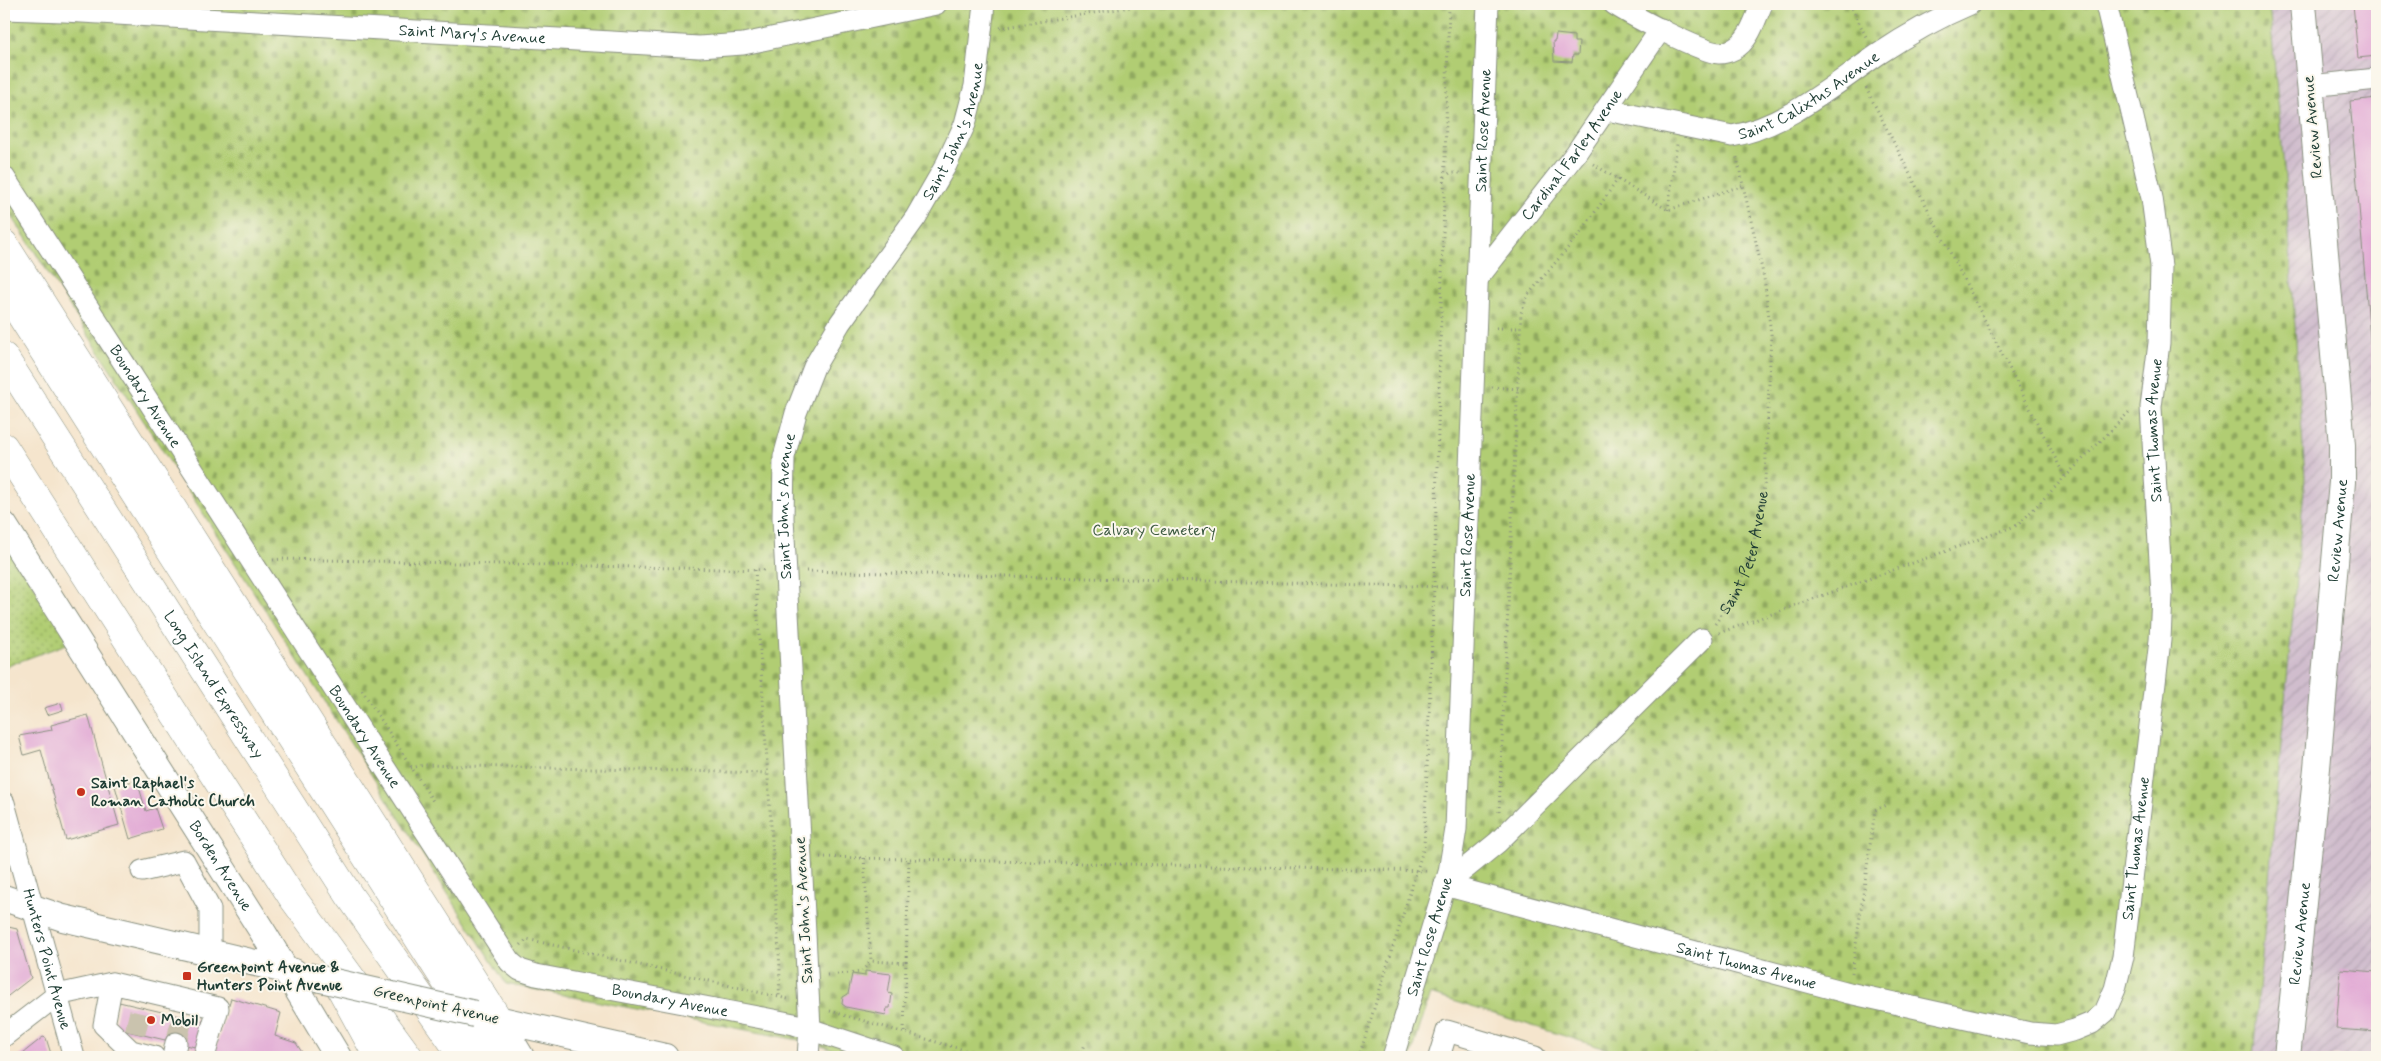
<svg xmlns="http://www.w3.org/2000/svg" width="2381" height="1061" viewBox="0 0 2381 1061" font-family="Mynerve,sans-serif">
  <defs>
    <pattern id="industrial-furrows" width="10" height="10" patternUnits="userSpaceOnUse" patternTransform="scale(1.25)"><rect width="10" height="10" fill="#d0bdcd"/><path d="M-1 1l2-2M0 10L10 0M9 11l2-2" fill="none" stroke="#b2a3b1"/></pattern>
    <pattern id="cemetery-stones" width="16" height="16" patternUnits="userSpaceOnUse" patternTransform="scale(1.25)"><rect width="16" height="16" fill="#b1cd73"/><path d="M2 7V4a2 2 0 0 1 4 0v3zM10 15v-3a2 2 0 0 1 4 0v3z" fill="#8fa85f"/></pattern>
    <pattern id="park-dots" width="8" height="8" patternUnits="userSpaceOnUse" patternTransform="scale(1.25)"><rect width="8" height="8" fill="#b1cd73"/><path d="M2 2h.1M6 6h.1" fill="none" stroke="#8fa85f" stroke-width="1.8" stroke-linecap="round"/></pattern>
  </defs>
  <rect width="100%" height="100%" fill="#fbf7ec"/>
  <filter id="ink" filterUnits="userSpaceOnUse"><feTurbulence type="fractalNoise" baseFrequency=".02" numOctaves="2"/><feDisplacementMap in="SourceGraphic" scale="10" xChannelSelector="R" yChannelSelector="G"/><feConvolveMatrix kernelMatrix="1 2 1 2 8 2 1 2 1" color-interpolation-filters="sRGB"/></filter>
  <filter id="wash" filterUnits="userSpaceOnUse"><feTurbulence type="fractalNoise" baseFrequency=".0096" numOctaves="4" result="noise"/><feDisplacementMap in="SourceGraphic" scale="20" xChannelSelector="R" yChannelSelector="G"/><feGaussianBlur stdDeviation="1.12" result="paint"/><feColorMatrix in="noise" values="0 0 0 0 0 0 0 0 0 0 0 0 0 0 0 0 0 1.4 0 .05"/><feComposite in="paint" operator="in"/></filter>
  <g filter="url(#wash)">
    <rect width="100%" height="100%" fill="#f5e5cd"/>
    <path fill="url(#industrial-furrows)" d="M2269 4H2377V1057H2253L2305 478 2286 190Z"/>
    <path fill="url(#cemetery-stones)" stroke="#688554" d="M4 4H2269L2286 190 2305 478 2253 1057H1632L1430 994 1411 1057H854L809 1042 506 984 4 204Z"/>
    <path fill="url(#park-dots)" stroke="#688554" d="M4 541 72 642 4 667Z"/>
    <g id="blocks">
      <g fill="#e2abd5">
        <path d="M2353 4H2377V56L2358 58Z"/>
        <path d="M1556 34 1574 36V42H1579L1578 55H1573L1572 62 1554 61 1553 41H1555Z"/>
        <path d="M2377 98V408H2376L2350 101Z"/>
        <path d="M61 703 63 710 47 715 44 708Z"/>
        <path d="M88 715 119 825 66 840 41 750 24 755 19 736 52 730 51 725Z"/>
        <path d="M137 780 146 811 155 808 162 829 130 839 115 786Z"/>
        <path d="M4 926 17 929 31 978 4 999Z"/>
        <path d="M2341 969 2377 972V1032L2336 1029Z"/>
        <path d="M865 971 891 974 888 993 892 994 890 1008H887L886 1015 846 1007 842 1004 843 997 848 994 852 974 865 976Z"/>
        <path d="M231 998 281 1013 275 1036 296 1043 305 1057H213Z"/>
        <path d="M119 1002 205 1022 199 1048 114 1028Z"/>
        <path d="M43 1037 46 1038 52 1057H18Z"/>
      </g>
    </g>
  </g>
  <g filter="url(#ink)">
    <use href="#blocks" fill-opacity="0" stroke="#8a9180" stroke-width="1"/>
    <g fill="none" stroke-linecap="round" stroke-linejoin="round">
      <g stroke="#cac3ae" stroke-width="21" stroke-dasharray="21 11" stroke-linecap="butt">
        <path d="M135 1033 141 1007"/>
        <path d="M176 1043 183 1016"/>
      </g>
      <defs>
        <g id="minor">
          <path d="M1614 4C1631 15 1700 52 1719 53 1723 53 1730 51 1734 49 1750 40 1755 19 1762 4"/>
          <path id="s2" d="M4 9 64 11 699 47 743 44 936 4"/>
          <path d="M2310 86 2377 79"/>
          <path id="s3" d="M1607 110 1732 136C1784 127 1834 85 1877 55 1907 35 1937 18 1970 4"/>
          <path id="s4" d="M4 177 510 962 520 970 536 975 794 1024 894 1057"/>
          <path id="s5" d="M1478 278 1576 153 1661 29"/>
          <path id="s6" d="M4 803 74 1057"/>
          <path d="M142 871 184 861 210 909V951"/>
          <path id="s7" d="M1445 885 1849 993 2030 1033 2056 1035 2075 1030 2092 1023 2105 1012 2115 989 2123 957 2160 640 2162 595 2151 407 2159 343 2161 266 2152 198 2106 4"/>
          <path d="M1445 885 1498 842 1702 639"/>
          <path d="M4 1036 57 995 112 983"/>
          <path d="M154 1057 131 1051 104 1025 112 983 218 1008 204 1057"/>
          <path d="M173 1057 176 1043"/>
          <path id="s8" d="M808 1057 810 1028 783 518 784 457 796 413 814 367 840 323 916 217 946 165 965 124 975 86 984 4"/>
          <path id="s9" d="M1393 1057 1449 872 1456 829 1488 4"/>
          <path d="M1439 1057 1447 1031 1535 1057"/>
        </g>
        <g id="major">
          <path id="s10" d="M4 525 264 934 338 1057"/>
          <path d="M4 898 63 918 294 972"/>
          <path d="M475 1014 665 1057"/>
          <path d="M498 1019 521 1057"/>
          <path id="s11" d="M2287 1057 2317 768 2342 482V445L2303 4"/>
        </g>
        <g id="highway">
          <path d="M4 244 498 1019"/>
          <path d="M4 289 494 1057"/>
          <path id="s12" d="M4 357 349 895 463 1057"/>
          <path d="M4 447 292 897 409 1057"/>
          <path d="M340 987 378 1057"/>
        </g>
      </defs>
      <use href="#minor" stroke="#8a9180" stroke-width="23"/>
      <use href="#major" stroke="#8a9180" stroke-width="28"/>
      <use href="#highway" stroke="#8a9180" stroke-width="29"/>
      <g stroke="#8a9180" stroke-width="3" stroke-dasharray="1 4" stroke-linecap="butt">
        <path d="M1850 4 1867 39"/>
        <path d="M1000 28 1149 4"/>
        <path d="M1866 88 2066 479"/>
        <path d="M1593 164 1668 210 1744 185"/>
        <path d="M1445 177 1450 173H1463"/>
        <path d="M1668 210 1677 144"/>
        <path d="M1496 328H1520"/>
        <path d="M1492 387 1519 389"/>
        <path d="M273 560 282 559 767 570"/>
        <path d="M755 570 780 969 779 997"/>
        <path d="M806 571 1447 587"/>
        <path id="s1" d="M1715 624 1736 593 1751 558 1765 480 1771 334 1764 278 1736 154"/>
        <path d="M1719 633 2018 525 2131 410"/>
        <path d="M362 690 433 801"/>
        <path d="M411 768 424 765 768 773"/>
        <path d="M1499 812 1521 313 1528 295 1582 231 1618 179"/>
        <path d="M820 857 1429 871"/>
        <path d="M864 858 871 961 907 963"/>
        <path d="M521 945 527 939 788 999"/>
        <path d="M1852 973 1875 810 1887 805"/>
        <path d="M827 975 861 972 871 961"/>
        <path d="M830 1011 988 1057"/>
        <path d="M904 1032 909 859"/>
        <path d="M1081 1057 1085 1044"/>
        <path d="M1359 1057 1424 847 1434 586 1449 4"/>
      </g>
      <use href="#minor" stroke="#fff" stroke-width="21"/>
      <use href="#major" stroke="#fff" stroke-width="26"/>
      <use href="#highway" stroke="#fff" stroke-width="28"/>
      <defs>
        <path id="major-bridge" d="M308 976 475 1014"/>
      </defs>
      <use href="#major-bridge" stroke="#8a9180" stroke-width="28" stroke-linecap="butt"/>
      <use href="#major-bridge" stroke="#fff" stroke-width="26"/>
    </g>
  </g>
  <g fill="#c8321e" stroke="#fbf7ec" stroke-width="2">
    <circle cx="81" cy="792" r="5"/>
    <rect x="182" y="971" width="10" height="10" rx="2.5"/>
    <circle cx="151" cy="1020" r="5"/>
  </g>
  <g text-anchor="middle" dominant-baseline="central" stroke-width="4" stroke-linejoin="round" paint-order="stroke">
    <g font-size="16" fill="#1f3d34" stroke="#fbf7ec">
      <text stroke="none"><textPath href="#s2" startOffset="469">Saint Mary's Avenue</textPath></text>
      <text stroke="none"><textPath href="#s3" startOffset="215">Saint Calixtus Avenue</textPath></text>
      <text transform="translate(2313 127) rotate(-95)">Review Avenue</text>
      <text stroke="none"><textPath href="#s8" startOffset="972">Saint John's Avenue</textPath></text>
      <text stroke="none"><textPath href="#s9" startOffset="936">Saint Rose Avenue</textPath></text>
      <text stroke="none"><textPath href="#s5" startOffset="155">Cardinal Farley Avenue</textPath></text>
      <text stroke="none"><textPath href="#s4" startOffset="261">Boundary Avenue</textPath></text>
      <text stroke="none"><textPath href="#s7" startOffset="1272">Saint Thomas Avenue</textPath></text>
      <text stroke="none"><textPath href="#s8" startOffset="552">Saint John's Avenue</textPath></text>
      <text stroke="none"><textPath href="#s11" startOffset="529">Review Avenue</textPath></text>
      <text stroke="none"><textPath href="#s9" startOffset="531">Saint Rose Avenue</textPath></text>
      <text stroke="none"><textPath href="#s1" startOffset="79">Saint Peter Avenue</textPath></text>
      <text stroke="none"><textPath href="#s12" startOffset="389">Long Island Expressway</textPath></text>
      <text stroke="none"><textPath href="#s4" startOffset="666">Boundary Avenue</textPath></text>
      <text stroke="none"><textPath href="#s7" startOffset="852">Saint Thomas Avenue</textPath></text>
      <text stroke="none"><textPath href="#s10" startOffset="404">Borden Avenue</textPath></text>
      <text transform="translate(804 910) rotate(-93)">Saint John's Avenue</text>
      <text stroke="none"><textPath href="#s11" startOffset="124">Review Avenue</textPath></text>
      <text stroke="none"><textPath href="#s9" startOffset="126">Saint Rose Avenue</textPath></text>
      <text stroke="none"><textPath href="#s6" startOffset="162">Hunters Point Avenue</textPath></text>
      <text stroke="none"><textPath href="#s7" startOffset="312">Saint Thomas Avenue</textPath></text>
      <text stroke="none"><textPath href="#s4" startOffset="1100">Boundary Avenue</textPath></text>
      <text transform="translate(436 1005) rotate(13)">Greenpoint Avenue</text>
    </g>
    <g font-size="16" fill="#3c5a41" stroke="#fbf7ec">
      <text x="1154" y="530">Calvary Cemetery</text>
    </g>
    <g font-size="16" font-weight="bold" fill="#1f3d34" stroke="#fbf7ec" text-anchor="start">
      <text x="91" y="783">Saint Raphael's<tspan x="91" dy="18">Roman Catholic Church</tspan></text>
      <text x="197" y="967">Greenpoint Avenue &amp;<tspan x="197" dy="18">Hunters Point Avenue</tspan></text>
      <text x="161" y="1020">Mobil</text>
    </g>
  </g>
  <rect width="2381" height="1061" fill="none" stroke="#fbf7ec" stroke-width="20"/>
</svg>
